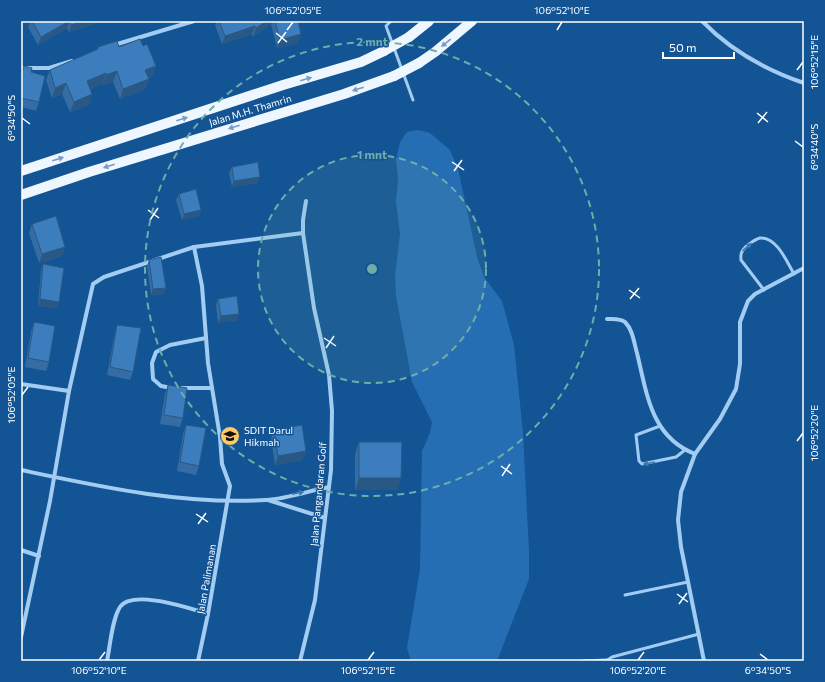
<svg xmlns="http://www.w3.org/2000/svg" width="825" height="682" viewBox="0 0 825 682" font-family="Commissioner,sans-serif">
  <rect width="100%" height="100%" fill="#135495"/>
  <path fill="#266eb4" d="M418 130 430 133 450 150 458 169 477 257 484 277 502 301 514 345 523 433 529 552V579L497 661H411L407 648 420 569 422 451 430 433 432 422 412 382 396 296 395 276 400 234 396 202 398 179 396 159 400 142 407 132Z"/>
  <g fill="none" stroke-linecap="round" stroke-linejoin="round">
    <g stroke="#a3ccf2" stroke-width="3">
      <path d="M391 21 386 26 413 100"/>
      <path d="M764 290 741 260C740 252 743 249 749 244 752 242 756 239 760 238 777 237 787 262 794 274"/>
      <path d="M660 426 636 435 639 461 642 464 676 457 685 450"/>
      <path d="M625 595 688 582"/>
      <path d="M583 661 607 660"/>
      <path d="M606 661 612 657 699 634"/>
    </g>
    <g stroke="#a3ccf2" stroke-width="4">
      <path d="M702 21C730 50 766 70 804 83"/>
      <path d="M114 45 194 21"/>
      <path d="M21 68H49L72 61"/>
      <path d="M194 247 202 286 208 363 220 437 222 464 230 486 208 614 198 661"/>
      <path d="M607 319C613 319 620 318 625 322 633 330 634 343 637 353 647 394 651 437 695 454"/>
      <path d="M21 384 69 391"/>
      <path d="M172 388 161 386 153 379 152 363 156 352 170 345 206 338"/>
      <path d="M182 388H212"/>
      <path d="M21 470C102 487 183 505 266 500 287 499 308 491 329 487"/>
      <path d="M268 500 325 518"/>
      <path d="M21 550 39 556"/>
      <path d="M21 637 50 501 69 391 93 284 104 277 194 247 303 233"/>
      <path d="M107 661C110 647 112 619 120 607 132 589 190 608 208 614"/>
      <path d="M300 661 315 600 331 470 332 411 329 375 314 308 303 233V220L306 201"/>
      <path d="M704 661 681 547 678 520 681 492 695 454 720 419 736 389 740 364V322L748 301 755 294 804 268"/>
    </g>
    <g stroke="#eef6ff" stroke-width="10">
      <path d="M409 37 429 21"/>
      <path d="M419 63 435 52 472 21"/>
      <path d="M21 171 283 85 361 62 384 51"/>
      <path d="M21 195 89 172 344 94 394 76"/>
    </g>
    <g stroke="#eef6ff" stroke-width="10">
      <path d="M384 51 409 37"/>
      <path d="M394 76 419 63"/>
    </g>
  </g>
  <g fill="#346ca3">
    <path d="M31 21H103L69 32 67 28 38 45 28 27Z"/>
    <path d="M217 21H298V43L277 48 271 24 253 37 252 34 222 44 215 25Z"/>
    <path d="M143 46 156 66 152 76 148 78 149 79 145 89 120 99 113 82 102 85V84L90 89 92 94 89 105 70 112 62 94 52 98 46 80 50 70 97 50 98 47H119Z"/>
    <path d="M24 66 31 72 39 102 36 111 21 107V74Z"/>
    <path d="M232 167 258 183 232 187 229 173Z"/>
    <path d="M179 194 201 210 199 216 182 220 176 200Z"/>
    <path d="M32 224 65 247 62 256 39 263 29 233Z"/>
    <path d="M149 260 166 288 164 294 151 295 147 266Z"/>
    <path d="M43 264 59 302 57 308 38 306 41 270Z"/>
    <path d="M218 299 237 320 218 323 216 305Z"/>
    <path d="M34 322 49 362 46 371 25 367 31 331Z"/>
    <path d="M117 325 133 372 130 380 107 375 115 332Z"/>
    <path d="M168 385 183 418 180 427 160 424 165 394Z"/>
    <path d="M186 425 199 466 196 475 177 471 183 434Z"/>
    <path d="M274 430 303 460 275 465 271 439Z"/>
    <path d="M359 442 397 490H355V454Z"/>
  </g>
  <g fill="#2a5884">
    <path d="M70 21 67 28 38 45 41 37Z"/>
    <path d="M83 21H103L69 32 71 25Z"/>
    <path d="M267 21H272L271 24 253 37 256 28Z"/>
    <path d="M255 26 252 34 222 44 225 36Z"/>
    <path d="M301 34 298 43 277 48 280 40Z"/>
    <path d="M156 66 152 76 142 80 145 70Z"/>
    <path d="M117 71 113 82 102 85 106 75Z"/>
    <path d="M106 73 102 84 83 91 87 81Z"/>
    <path d="M149 79 145 89 120 99 123 89Z"/>
    <path d="M66 83 62 94 52 98 55 88Z"/>
    <path d="M92 94 89 105 70 112 74 102Z"/>
    <path d="M260 177 258 183 232 187 234 181Z"/>
    <path d="M201 210 199 216 182 220 184 214Z"/>
    <path d="M65 247 62 256 39 263 42 254Z"/>
    <path d="M166 288 164 294 151 295 153 289Z"/>
    <path d="M40 299 59 302 57 308 38 306Z"/>
    <path d="M239 314 237 320 218 323 221 316Z"/>
    <path d="M306 451 303 460 275 465 278 456Z"/>
    <path d="M359 478H401L397 490H355Z"/>
  </g>
  <g fill="#3c7ebd" stroke="#2a5884">
    <path d="M32 21H69L41 37Z"/>
    <path d="M70 21H83L71 25Z"/>
    <path d="M219 21H267L256 28 255 26 225 36Z"/>
    <path d="M275 21H298L301 34 280 40Z"/>
    <path d="M140 39 143 46 147 44 156 66 145 70 149 79 123 89 117 71 106 75V73L87 81 92 94 74 102 66 83 55 88 50 70 98 49V47L117 41 119 47Z"/>
    <path d="M24 66 32 68 31 72 45 76 39 102 21 98V75Z"/>
    <path d="M258 162 260 177 234 181 232 167Z"/>
    <path d="M196 189 201 210 184 214 179 194Z"/>
    <path d="M56 216 65 247 42 254 32 224Z"/>
    <path d="M161 257 166 288 153 289 149 260Z"/>
    <path d="M43 264 64 268 59 302 40 299Z"/>
    <path d="M237 296 239 314 221 316 218 299Z"/>
    <path d="M34 322 55 326 49 362 28 358Z"/>
    <path d="M117 325 141 328 133 372 110 367Z"/>
    <path d="M168 385 187 388 183 418 164 415Z"/>
    <path d="M186 425 206 428 199 466 180 462Z"/>
    <path d="M302 425 306 451 278 456 274 430Z"/>
    <path d="M359 442H402L401 478H359Z"/>
  </g>
  <defs><path id="oneway-solid" d="M-6-.8H1V-3.2L6.5 0L1 3.2V.8H-6Z"/></defs>
  <g fill="#769dc5">
    <use href="#oneway-solid" transform="translate(446 43) rotate(141)"/>
    <use href="#oneway-solid" transform="translate(306 79) rotate(-16)"/>
    <use href="#oneway-solid" transform="translate(358 89) rotate(162)"/>
    <use href="#oneway-solid" transform="translate(182 119) rotate(-18)"/>
    <use href="#oneway-solid" transform="translate(234 127) rotate(163)"/>
    <use href="#oneway-solid" transform="translate(58 159) rotate(-17)"/>
    <use href="#oneway-solid" transform="translate(109 166) rotate(163)"/>
  </g>
  <g fill="#3e78b1">
    <use href="#oneway-solid" transform="translate(747 247) rotate(-41)"/>
    <use href="#oneway-solid" transform="translate(649 463) rotate(170)"/>
    <use href="#oneway-solid" transform="translate(298 493) rotate(-12)"/>
  </g>
  <path fill="none" stroke="#fff" stroke-width="1.5" d="M287 30 293 22M557 30 562 22M276 33 287 42M278 43 286 32M797 70 803 62M757 113 768 122M22 118 30 124M758 123 767 112M795 141 803 147M452 162 464 170M454 171 462 160M148 210 159 218M150 220 158 208M629 290 640 298M630 299 639 288M324 338 336 346M326 348 334 336M22 395 28 387M797 441 803 433M501 466 512 474M502 476 510 464M196 514 208 522M198 524 206 513M677 594 688 602M679 604 687 593M760 654 768 660M99 660 105 652M368 660 374 652M638 660 644 652"/>
  <circle cx="372" cy="269" r="114" fill="#6fada8" fill-opacity=".12"/>
  <g fill="none" stroke="#6fada8" stroke-width="2" stroke-dasharray="7 5">
    <circle cx="372" cy="269" r="114"/>
    <circle cx="372" cy="269" r="227"/>
  </g>
  <defs>
    <symbol id="school-disc" viewBox="-11 -11 22 22"><circle r="9.5" fill="#ffc864" stroke="#135495"/><path d="M0-5L7-2L0 1L-7-2ZM-4 1L0 2.5L4 1V4Q0 6-4 4Z" fill="#111"/></symbol>
  </defs>
  <g fill-rule="evenodd">
    <use href="#school-disc" x="219" y="425" width="22" height="22"/>
  </g>
  <g text-anchor="middle" dominant-baseline="central" stroke-width="3" stroke-linejoin="round" paint-order="stroke">
    <g font-size="10" fill="#fff" stroke="#135495">
      <text transform="translate(250 110) rotate(-17)">Jalan M.H. Thamrin</text>
      <text transform="translate(318 494) rotate(-85)">Jalan Pangandaran Golf</text>
      <text transform="translate(206 579) rotate(-80)">Jalan Palimanan</text>
    </g>
    <g font-size="10" fill="#fff" stroke="#135495" text-anchor="start">
      <text x="244" y="430">SDIT Darul<tspan x="244" dy="12">Hikmah</tspan></text>
    </g>
  </g>
  <circle cx="372" cy="269" r="6" fill="#6fada8" stroke="#135495" stroke-width="2"/>
  <g font-size="12" text-anchor="middle" font-weight="bold" fill="#6fada8" stroke="#135495" stroke-width="3" stroke-linejoin="round" paint-order="stroke">
    <text x="372" y="46">2 mnt</text>
    <text x="372" y="159">1 mnt</text>
  </g>
  <rect width="825" height="682" fill="none" stroke="#135495" stroke-width="44"/>
  <path d="M663 52v6h71v-6" fill="none" stroke="#ffffff" stroke-width="2"/>
  <text x="669" y="52" font-size="12" fill="#ffffff" stroke="#135495" stroke-width="3" paint-order="stroke">50 m</text>
  <rect x="22" y="22" width="781" height="638" fill="none" stroke="#fff" stroke-width="1.5"/>
  <g font-size="10" text-anchor="middle" fill="#fff">
    <text x="293" y="14">106°52'05"E</text>
    <text x="562" y="14">106°52'10"E</text>
    <text transform="translate(814 62) rotate(-90)" y="4">106°52'15"E</text>
    <text transform="translate(11 118) rotate(-90)" y="4">6°34'50"S</text>
    <text transform="translate(814 147) rotate(-90)" y="4">6°34'40"S</text>
    <text transform="translate(11 395) rotate(-90)" y="4">106°52'05"E</text>
    <text transform="translate(814 433) rotate(-90)" y="4">106°52'20"E</text>
    <text x="99" y="674">106°52'10"E</text>
    <text x="368" y="674">106°52'15"E</text>
    <text x="638" y="674">106°52'20"E</text>
    <text x="768" y="674">6°34'50"S</text>
  </g>
</svg>
